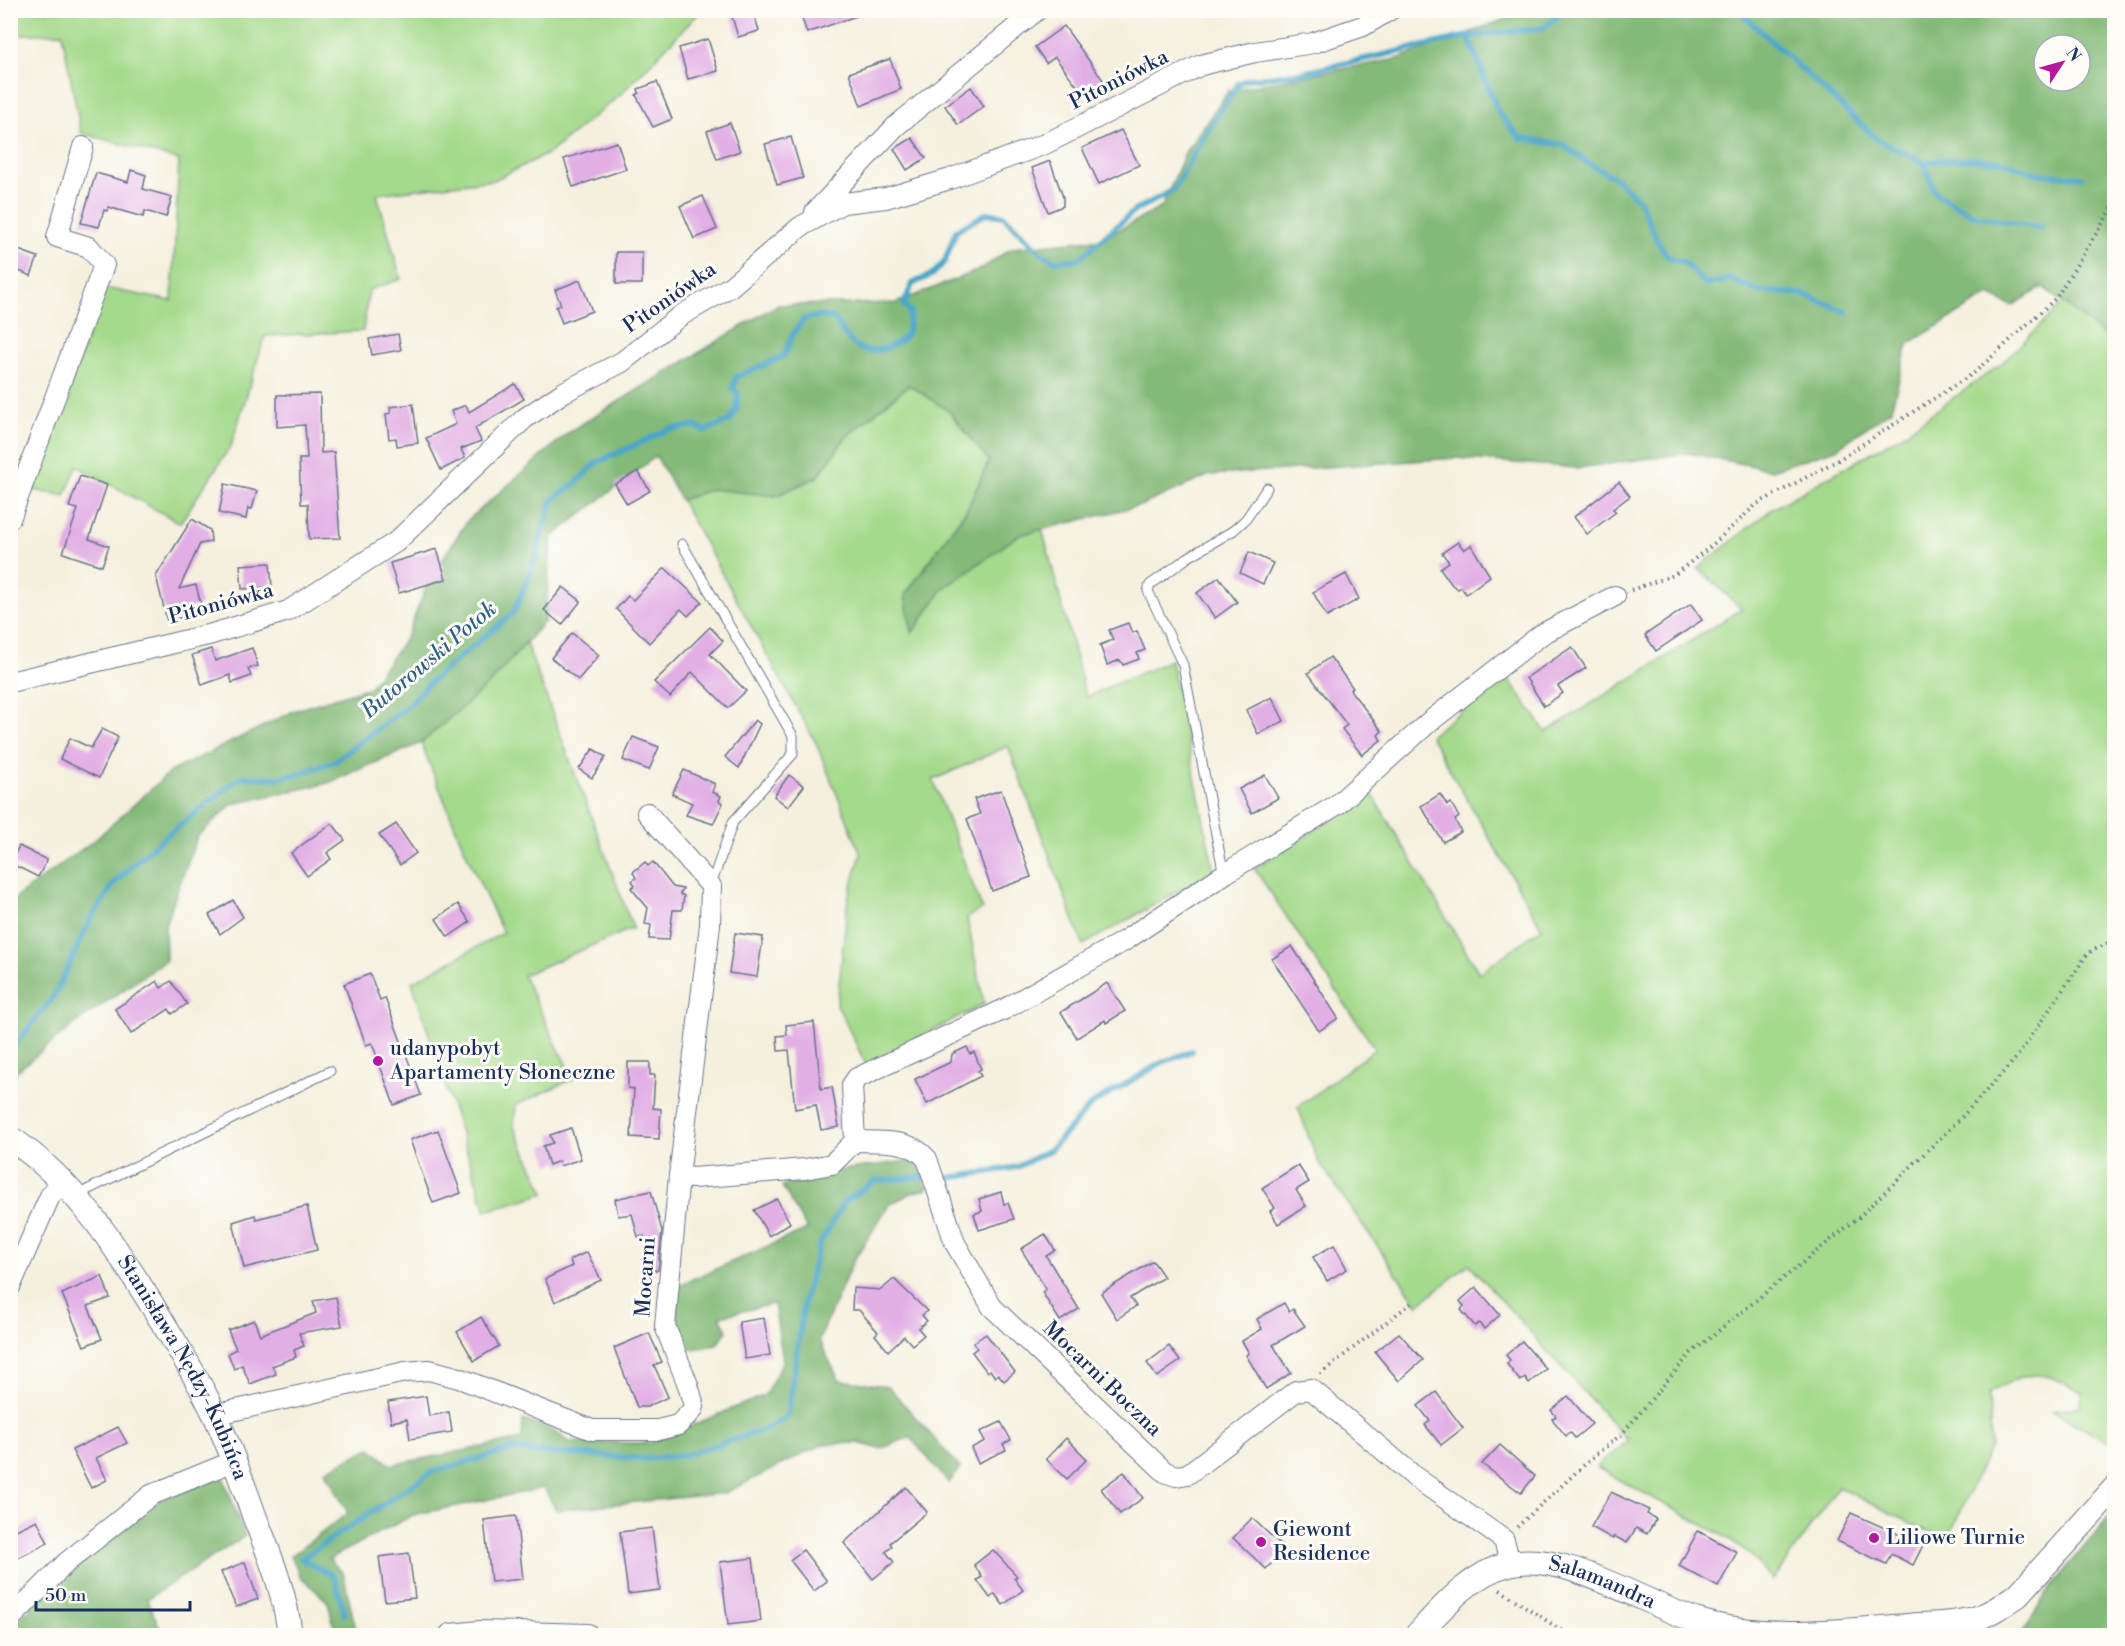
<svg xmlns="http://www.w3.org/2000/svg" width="2125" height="1646" viewBox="0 0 2125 1646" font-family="'Libre Bodoni',serif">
  <rect width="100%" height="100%" fill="#fdfcf7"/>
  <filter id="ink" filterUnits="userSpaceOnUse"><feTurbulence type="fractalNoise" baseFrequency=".0167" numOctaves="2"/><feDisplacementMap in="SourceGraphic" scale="12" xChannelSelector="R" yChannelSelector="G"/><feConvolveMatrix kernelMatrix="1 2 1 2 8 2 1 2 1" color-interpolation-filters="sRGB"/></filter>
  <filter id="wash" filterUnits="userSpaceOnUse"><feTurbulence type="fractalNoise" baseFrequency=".008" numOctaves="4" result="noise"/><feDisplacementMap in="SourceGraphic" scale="24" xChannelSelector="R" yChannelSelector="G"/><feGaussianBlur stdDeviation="1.35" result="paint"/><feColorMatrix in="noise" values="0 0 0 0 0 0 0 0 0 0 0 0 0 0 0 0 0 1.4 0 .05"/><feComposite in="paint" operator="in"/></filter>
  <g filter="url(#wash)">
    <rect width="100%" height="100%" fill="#f5f0de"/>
    <g fill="#a4da8b" stroke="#608474" stroke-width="1.5">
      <path d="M10 11H701L620 95 549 153 494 180 377 194 401 279 369 290 363 331 265 336 231 446 180 523 77 466 65 496 33 490 105 288 172 301 179 160 81 133 62 33 11 35Z"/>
      <path d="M2063 303 2114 343V1444L2052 1411 2079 1406 2083 1393C2039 1368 2033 1370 1989 1393L1991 1444 1947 1541 1838 1487 1773 1580 1750 1554 1729 1539 1596 1467 1628 1441 1469 1264 1418 1305 1317 1159 1298 1107 1375 1049 1254 868 1372 794 1479 973 1542 928 1430 736 1506 675 1546 732 1742 609 1698 568 1772 509 1899 437 2001 364Z"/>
      <path d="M910 384 949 411 989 461 967 509 905 595 913 632 943 589 1019 535 1042 529 1086 697 1171 660 1214 871 1083 945 1008 746 933 780 982 909 967 918 984 1004 866 1065 837 1004 848 898 861 854 816 743 681 500 712 489 776 496 818 477 846 437Z"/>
      <path d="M526 643 633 928 523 975 573 1079 516 1105 514 1127 545 1193 486 1211 412 982 503 933 465 851 421 743 490 683Z"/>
    </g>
    <g fill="#83ba77" stroke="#4f746a" stroke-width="1.5" fill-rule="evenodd">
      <path d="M1542 11H2114V343L2043 287 2012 306 1989 295 1908 344 1891 410 1836 449 1772 470 1689 453 1578 468 1456 458 1210 475 1142 505 1019 535 943 589 912 633 905 595 967 509 989 461 949 411 909 385 846 437 818 476 776 496 712 489 681 500 656 456 552 537 545 621 490 683 421 743 328 783 232 804 197 837 165 925 166 960 76 1023 11 1076 10 905 18 896 96 839 170 772 296 710 370 687 406 638 429 580 467 521 570 431 777 305 896 303 979 270 1012 248 1102 239 1162 207 1186 151 1229 90 1397 59 1506 19ZM2044 45H2080V81H2044Z"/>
      <path d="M916 1160 928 1189 911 1193 889 1205 853 1261 819 1340 839 1380 888 1386 960 1468 949 1483 910 1437 880 1449 858 1443 823 1444 725 1493 556 1510 544 1488 413 1515 329 1559 343 1573 356 1631 336 1635 328 1602 301 1577 291 1556 348 1513 325 1471 370 1448 391 1465 522 1439 523 1420 548 1428 570 1442 650 1443 765 1395 783 1361 774 1304 720 1316 727 1331 716 1345 688 1350 676 1316 679 1285 807 1229 782 1186 841 1170Z"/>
      <path d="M223 1477 245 1536 147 1599 163 1635 11 1636 10 1630 43 1595 162 1499Z"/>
      <path d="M2114 1511V1635H2020L2051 1587Z"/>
    </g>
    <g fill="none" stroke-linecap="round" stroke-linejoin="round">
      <g stroke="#4aa6c8" stroke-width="6">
        <path d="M1738 10 1878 140 1923 162 1936 194 1974 215 2042 228"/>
        <path d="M1468 36 1498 112 1520 138 1564 145 1588 163 1617 179 1640 201 1657 240 1668 257 1685 263 1706 285 1731 279 1758 291 1802 294 1847 312"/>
        <path d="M1923 162 1970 159 2001 161 2038 174 2082 177"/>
        <path d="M10 1052 54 996 90 921 114 883 156 844 241 777 279 778 301 773 335 761 380 727 409 705 428 684 514 612 532 568 552 500 574 485 596 463 670 429 695 426 705 431 730 421 736 410 738 393 733 389 736 377 784 356 793 334 804 319 820 316 834 318C849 342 860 360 890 346 896 343 906 339 908 331 909 325 908 319 911 312L904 305 912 284 933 274 945 261 956 231 987 213 1004 216 1040 252 1055 261 1079 259 1134 211 1174 190 1204 136 1239 83 1249 79 1302 73 1468 36 1544 28 1564 10"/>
        <path d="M345 1614 334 1576 301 1559 432 1472 509 1450 648 1459 684 1455 767 1429 788 1416 804 1300 820 1244 844 1202 875 1181 920 1177 949 1178 1017 1167 1050 1150 1092 1104 1161 1063 1192 1051"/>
      </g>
    </g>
    <g id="blocks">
      <g fill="#e2afe5">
        <path d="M730 10H753L759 31 738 37Z"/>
        <path d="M799 10H864L865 13 807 33Z"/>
        <path d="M1064 26 1103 80 1084 95 1055 57 1046 63 1035 47Z"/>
        <path d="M708 39 718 71 688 79 679 48Z"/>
        <path d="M890 59 901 89 861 106 849 73Z"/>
        <path d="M657 82 672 119 653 127 636 95 639 93 638 89Z"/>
        <path d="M971 87 984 106 958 125 945 106Z"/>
        <path d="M730 123 740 151 717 159 707 131Z"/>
        <path d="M1121 130 1139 165 1099 184 1082 148Z"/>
        <path d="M791 137 803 178 777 185 765 144Z"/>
        <path d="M912 138 926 158 907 170 894 149Z"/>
        <path d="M617 142 626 169 573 187 564 159Z"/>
        <path d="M1050 161 1063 197V206L1048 212 1032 168Z"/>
        <path d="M131 170 146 175 143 189 172 197 166 217 145 211 143 217 108 207 107 211 104 210 99 227 81 223 96 173 128 182Z"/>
        <path d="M703 196 717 229 694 239 680 206Z"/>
        <path d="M10 247 38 257 31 276 10 267Z"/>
        <rect x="616" y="252" width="26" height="32"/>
        <path d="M580 280 592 311 562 323 556 307 561 305 555 290Z"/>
        <path d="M398 334 401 350 372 355 369 339Z"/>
        <path d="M515 384 524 399 475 428 481 441 461 449 465 458 441 470 426 438 456 424 451 411 466 405 469 412Z"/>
        <path d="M320 394 321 453 334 452 340 538 309 539 308 504H301L299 459H307L305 425 277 427V395Z"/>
        <path d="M413 404 418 443 397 446 396 438 389 439 386 414 391 413 390 407Z"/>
        <path d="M638 471 650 491 627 504 615 484Z"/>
        <path d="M80 476 107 485 89 539 109 546 102 566 63 553 78 509 69 507Z"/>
        <path d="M1619 482 1630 496 1613 509 1616 512 1587 534 1574 517Z"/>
        <path d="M225 484 257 491 252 509 248 508 246 519 219 513Z"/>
        <path d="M192 519 210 530 211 542 200 544 179 589 196 585 201 605 186 609 188 616 167 621 156 576Z"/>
        <path d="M1458 542 1464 550 1471 545 1490 576 1466 594 1461 587 1458 589 1452 585 1440 568 1449 562 1442 553Z"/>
        <path d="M437 549 446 579 399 593 390 563Z"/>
        <path d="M1249 552 1273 563 1263 584 1240 573Z"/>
        <path d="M270 563 272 587 242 589 240 565Z"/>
        <path d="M665 568 702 602 688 616 681 609 649 643 616 609 628 596 633 600Z"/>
        <path d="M1346 574 1359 599 1327 617 1313 592Z"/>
        <path d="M1219 577 1237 602 1215 618 1197 593Z"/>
        <path d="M563 587 581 601 562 625 544 610Z"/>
        <path d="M1691 604 1702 620 1656 651 1645 635Z"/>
        <path d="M1128 623 1132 633 1137 631 1145 650 1137 653 1139 659 1123 665 1120 660 1107 665 1100 645 1113 640 1109 630Z"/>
        <path d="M710 627 723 641 710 654 746 691 728 708 692 672 670 697 654 682Z"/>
        <path d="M572 633 599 655 578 680 551 658Z"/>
        <path d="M1572 647 1586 668 1558 686 1563 693 1544 706 1526 678Z"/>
        <path d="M252 648 258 666 248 669 251 676 232 683 230 675 202 685 192 655 211 649 215 661Z"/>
        <path d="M1330 657 1353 688 1350 690 1382 731 1378 735 1381 740 1362 755 1342 729 1347 725 1308 673Z"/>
        <path d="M1272 697 1284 721 1258 734 1246 710Z"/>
        <path d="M755 720 760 724 739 768 725 757Z"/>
        <path d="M102 729 118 737 99 778 60 759 70 738 91 748Z"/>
        <path d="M633 737 659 747 649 770 623 760Z"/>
        <path d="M593 749 606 757 592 778 579 769Z"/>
        <path d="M684 770 715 784 712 792 721 796 719 801 723 803 713 824 686 815 692 803 672 794Z"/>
        <path d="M789 775 804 786 788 807 774 796Z"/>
        <path d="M1265 775 1278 798 1252 813 1239 789Z"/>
        <path d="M1001 790 1031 877 992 891 967 819 980 814 974 799Z"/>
        <path d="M1440 794 1447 805 1451 803 1459 817 1455 820 1461 832 1443 842 1421 806Z"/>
        <path d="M332 823 345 840 327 853 331 859 307 876 291 853Z"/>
        <path d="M396 824 416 853 400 865 379 835Z"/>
        <path d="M19 846 47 860 38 877 10 863Z"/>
        <path d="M645 862 648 866 653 862 673 887 683 889 680 894 684 896 682 910H673L669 940 649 939 651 925 645 924 648 908 631 888 635 885 632 881 636 878 633 872Z"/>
        <path d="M233 900 243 917 220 934 209 915Z"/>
        <path d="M458 904 470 922 448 937 436 919Z"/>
        <path d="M735 933 763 937 757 977 729 973Z"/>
        <path d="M1292 946 1338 1018 1319 1031 1272 959Z"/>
        <path d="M370 974 380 1000 385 998 421 1095 394 1105 372 1043 366 1045 344 984Z"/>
        <path d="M157 981 161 988 171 981 187 1004 172 1014 169 1009 131 1034 115 1009Z"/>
        <path d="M1107 983 1125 1011 1106 1023 1105 1020 1077 1038 1061 1012Z"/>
        <path d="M814 1022 821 1089 832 1087 839 1127 821 1130 816 1105 795 1109 789 1050 778 1051 777 1036 787 1035 786 1025Z"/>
        <path d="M967 1047 970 1054 974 1052 981 1069 978 1071 981 1076 927 1104 915 1079 951 1062 952 1054Z"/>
        <path d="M628 1062H650V1075H655L653 1108 661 1109 659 1139 631 1137 634 1089 628 1088Z"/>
        <path d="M571 1128 581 1159 560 1166 559 1161 549 1165 543 1146 553 1143 550 1135Z"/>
        <path d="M438 1130 461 1193 433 1203 410 1140Z"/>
        <path d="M1298 1165 1309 1182 1296 1190 1306 1206 1278 1224 1270 1211 1275 1208 1262 1188Z"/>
        <path d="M651 1191 662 1231 658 1270 655 1271 644 1236 638 1237 632 1214 618 1216 615 1199Z"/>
        <path d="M1001 1192 1004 1204 1008 1203 1014 1219 979 1230 974 1214 982 1211 979 1199Z"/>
        <path d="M777 1199 790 1223 769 1236 754 1210Z"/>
        <path d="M307 1206 317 1250 244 1268 233 1222 255 1215 256 1219Z"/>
        <path d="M1045 1234 1055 1250 1046 1256 1079 1309 1060 1321 1042 1292 1046 1289 1021 1249Z"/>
        <path d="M1334 1245 1347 1269 1327 1281 1313 1257Z"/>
        <path d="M587 1252 601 1280 555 1302 545 1279 572 1266 570 1260Z"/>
        <path d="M1153 1261 1164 1277 1130 1298 1136 1306 1117 1319 1101 1293Z"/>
        <path d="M102 1276 110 1298 88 1306 102 1339 84 1346 62 1294Z"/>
        <path d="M894 1279 927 1311 922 1315 927 1321 918 1328 924 1335 912 1345 904 1336 888 1351 875 1335 878 1332 859 1310H852L853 1288 881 1290Z"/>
        <path d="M1476 1287 1500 1315 1484 1329 1479 1323 1475 1326 1461 1310 1464 1306 1460 1301Z"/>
        <path d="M336 1297 342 1326 299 1333 304 1346 294 1350 296 1357 272 1366 276 1374 250 1384 242 1365 234 1369 228 1353 236 1349 228 1330 254 1320 260 1335 316 1313 313 1301Z"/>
        <path d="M1284 1303 1289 1312 1293 1309 1305 1326 1273 1345 1291 1373 1266 1389 1246 1355 1249 1353 1242 1341 1262 1329 1257 1319Z"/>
        <path d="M481 1317 499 1346 474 1361 457 1332Z"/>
        <path d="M764 1318 770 1355 745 1359 739 1322Z"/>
        <path d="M649 1333 662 1362 654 1365 668 1397 647 1407H637L614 1348Z"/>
        <path d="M1399 1333 1423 1360 1399 1381 1375 1352Z"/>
        <path d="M986 1334 1015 1372 1004 1381 998 1374 995 1377 990 1370 987 1372 972 1352 977 1348 973 1343Z"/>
        <path d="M1522 1341 1546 1369 1529 1383 1525 1377 1520 1381 1507 1364 1510 1360 1506 1355Z"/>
        <path d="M1169 1346 1180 1361 1157 1377 1147 1363Z"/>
        <path d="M1436 1392 1463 1428 1441 1445 1425 1425 1430 1421 1418 1406Z"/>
        <path d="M426 1396 429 1416 449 1412 452 1432 410 1439 407 1419 391 1422 388 1402Z"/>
        <path d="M1568 1396 1592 1424 1575 1438 1570 1432 1566 1436 1552 1419 1556 1416 1551 1410Z"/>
        <path d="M1001 1422 1011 1440 1003 1444 1006 1450 978 1463 971 1448 985 1441 980 1432Z"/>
        <path d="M118 1427 127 1443 96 1458 107 1480 91 1488 72 1450Z"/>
        <path d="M1066 1438 1087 1459 1067 1479 1046 1459Z"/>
        <path d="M1500 1445 1535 1476 1521 1493 1482 1464Z"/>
        <path d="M1124 1472 1143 1498 1120 1514 1101 1489Z"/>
        <path d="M906 1487 927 1512 890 1543 892 1546 886 1552 894 1562 873 1579 844 1543Z"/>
        <path d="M1611 1492 1649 1510 1647 1514 1656 1519 1647 1534 1636 1528 1627 1543 1614 1536 1613 1539 1591 1527Z"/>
        <path d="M1851 1513 1923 1545 1913 1565 1891 1554 1886 1564 1837 1541Z"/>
        <path d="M516 1516 523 1579 491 1582 484 1520Z"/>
        <path d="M1252 1518 1285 1549 1266 1569 1233 1538Z"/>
        <path d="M37 1520 48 1543 10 1562V1533Z"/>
        <path d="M652 1528 660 1590 628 1594 620 1532Z"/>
        <path d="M1698 1531 1737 1552 1718 1587 1679 1566Z"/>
        <path d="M803 1550 827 1581 814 1591 790 1560Z"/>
        <path d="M993 1550 1017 1576 1014 1578 1023 1590 1003 1605 995 1594 990 1598 977 1580 982 1577 974 1565Z"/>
        <path d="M409 1553 415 1598 385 1601 379 1557Z"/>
        <path d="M753 1558 761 1621 728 1625 720 1562Z"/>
        <path d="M245 1562 258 1599 236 1607 221 1572Z"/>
      </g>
    </g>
  </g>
  <g filter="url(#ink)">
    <use href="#blocks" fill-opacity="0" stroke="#67738b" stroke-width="1.5"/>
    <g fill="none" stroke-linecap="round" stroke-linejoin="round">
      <defs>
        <g id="service">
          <path d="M682 544 793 736V754L733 822 711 885"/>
          <path d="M1226 873 1222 865 1183 665 1148 591 1150 585 1187 558 1234 530 1246 519 1267 488"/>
          <path d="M78 1198 87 1190 330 1071"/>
        </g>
        <g id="minor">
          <path d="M815 212 896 126 1037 10"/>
          <path d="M10 519 104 265 89 247 57 237 83 147"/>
          <path d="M10 682 212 634 288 611 396 542 525 418 564 392 622 362 680 316 730 287 800 227 843 203 886 198 950 179 1045 144 1201 65 1255 52 1313 43 1363 26 1390 10"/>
          <path d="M855 1141 852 1085 857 1078 1005 1009 1124 941 1226 873 1338 804 1428 723 1542 634 1615 596"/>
          <path d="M679 1176 693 1178 805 1169 832 1164 855 1141C880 1142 909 1138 927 1159L955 1243 992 1307 1165 1472 1176 1476 1188 1474 1296 1391 1311 1389 1415 1477 1504 1540 1510 1563"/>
          <path d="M10 1287 50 1196 62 1181"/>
          <path d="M216 1416 227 1412 405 1372 429 1370 459 1378 592 1430H658L678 1425 692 1411 694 1406 688 1385 665 1326 679 1176 710 925 711 886 647 813"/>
          <path d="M10 1619 67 1562 151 1495 234 1461"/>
        </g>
        <g id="tertiary">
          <path id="s1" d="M10 1138C76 1182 119 1251 160 1318 180 1350 200 1383 216 1417 231 1450 243 1484 255 1518 270 1556 286 1595 290 1636"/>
          <path d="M451 1636 480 1633 587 1636"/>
          <path id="s2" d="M1416 1636C1443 1607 1470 1574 1509 1564 1562 1549 1646 1605 1698 1621 1764 1641 1839 1631 1907 1626 1930 1624 1956 1625 1979 1617 1993 1613 2006 1603 2018 1595L2114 1489"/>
        </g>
      </defs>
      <use href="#service" stroke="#67738b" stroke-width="11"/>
      <use href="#minor" stroke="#67738b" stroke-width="22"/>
      <use href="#tertiary" stroke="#67738b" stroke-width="26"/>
      <g stroke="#67738b" stroke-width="4" stroke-dasharray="1.5 4.5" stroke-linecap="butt">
        <path d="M1631 590 1674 575 1710 547 1757 504 1838 460 1974 373 2056 298 2114 205"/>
        <path d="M1320 1374 1411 1303"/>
        <path d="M1517 1527 1595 1455 1621 1435 1691 1353 1859 1217 1961 1118 2017 1057 2088 953 2114 940"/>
        <path d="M1500 1590 1570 1636"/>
      </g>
      <use href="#service" stroke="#fff" stroke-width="9"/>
      <use href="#minor" stroke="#fff" stroke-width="20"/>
      <use href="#tertiary" stroke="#fff" stroke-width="24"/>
    </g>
  </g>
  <g fill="#b5179e" stroke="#fdfcf7" stroke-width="2">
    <circle cx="378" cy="1061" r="6"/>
    <circle cx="1874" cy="1538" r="6"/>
    <circle cx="1261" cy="1542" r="6"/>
  </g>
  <g text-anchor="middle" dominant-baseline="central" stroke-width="6" stroke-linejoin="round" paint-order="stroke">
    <g font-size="21" fill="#1b2f5e" stroke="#fdfcf7">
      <text transform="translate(1119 80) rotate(-27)">Pitoniówka</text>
      <text transform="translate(670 298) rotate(-35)">Pitoniówka</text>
      <text transform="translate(221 604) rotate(-15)">Pitoniówka</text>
      <text transform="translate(646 1277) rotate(-86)">Mocarni</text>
      <text stroke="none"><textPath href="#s1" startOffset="291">Stanisława Nędzy-Kubińca</textPath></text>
      <text transform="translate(1102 1379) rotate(44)">Mocarni Boczna</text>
      <text stroke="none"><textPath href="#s2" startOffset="216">Salamandra</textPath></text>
    </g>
    <g font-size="21" fill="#1b2f5e" stroke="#fdfcf7" text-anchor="start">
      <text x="390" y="1049">udanypobyt<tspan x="390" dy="24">Apartamenty Słoneczne</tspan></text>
      <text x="1273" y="1530">Giewont<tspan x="1273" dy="24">Residence</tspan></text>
      <text x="1886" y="1538">Liliowe Turnie</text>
    </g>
    <g font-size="22" font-style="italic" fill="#2e5f88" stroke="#fdfcf7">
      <text transform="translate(429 660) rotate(-40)">Butorowski Potok</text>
    </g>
  </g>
  <rect width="2125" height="1646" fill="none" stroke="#fdfcf7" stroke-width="36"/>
  <g transform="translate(2062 63) rotate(54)"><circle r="28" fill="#fdfcf7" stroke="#a3aaba" stroke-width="1.5"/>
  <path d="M0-4.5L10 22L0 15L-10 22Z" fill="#b5179e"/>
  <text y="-9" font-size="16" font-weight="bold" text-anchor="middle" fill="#1b2f5e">N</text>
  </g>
  <path d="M36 1601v9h154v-9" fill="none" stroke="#1b2f5e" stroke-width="3"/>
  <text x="45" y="1601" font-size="18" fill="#1b2f5e" stroke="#fdfcf7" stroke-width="4.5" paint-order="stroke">50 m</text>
</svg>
